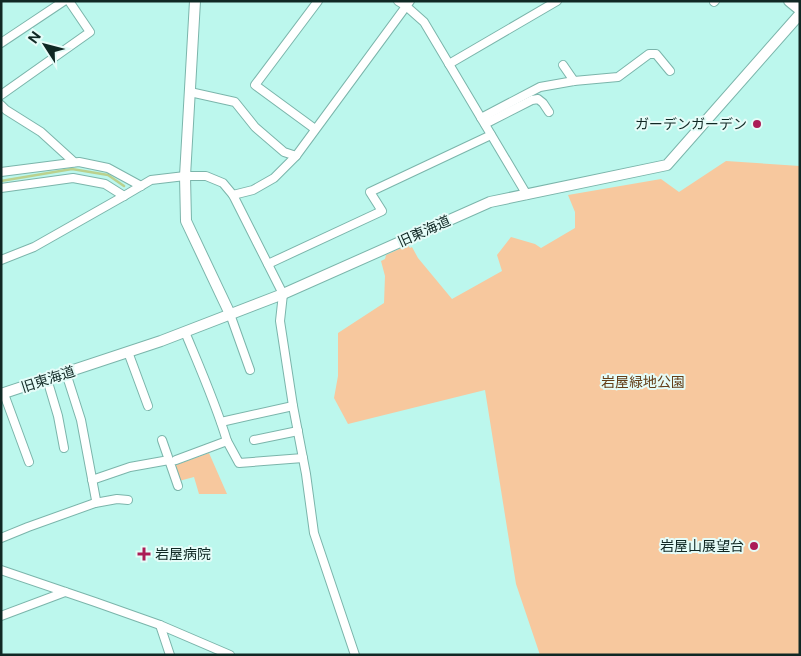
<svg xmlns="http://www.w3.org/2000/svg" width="801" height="656" viewBox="0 0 801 656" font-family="'Public Sans','Noto Sans JP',sans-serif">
  <rect width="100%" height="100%" fill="#bcf7ed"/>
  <g fill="#f7c89e">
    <path d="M726 161 800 166V655H540L516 584 485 390 348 424 334 398 338 376V333L384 303 385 276 381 261 385 259 386 255 408 245 410 248 412 247 418 258 452 299 502 271 497 255 511 237 535 244 541 248 575 228V212L568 195 661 179 679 192Z"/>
    <path d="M209 453 227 494H199L194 477 179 481 173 466Z"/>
  </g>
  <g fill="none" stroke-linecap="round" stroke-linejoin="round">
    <path stroke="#bbd18e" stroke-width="2.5" d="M1 181 72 169 108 175 124 186"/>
    <defs>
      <g id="street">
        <path d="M398 1 406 6 424 22 527 195"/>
        <path d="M714 2 715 1"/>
        <path d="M1 43 64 1"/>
        <path d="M449 64 557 1"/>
        <path d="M563 65 574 81"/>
        <path d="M190 92 235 102 255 127 284 152 296 156 410 1"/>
        <path d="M1 95 90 32 69 1"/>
        <path d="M1 105 6 110 41 132 74 162"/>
        <path d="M481 118 540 87 574 81 618 77 649 54H656L670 71"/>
        <path d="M485 124 532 100 538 99 543 103 549 112"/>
        <path d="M315 129 255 85 318 1"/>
        <path d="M1 172 79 162 108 168 141 186"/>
        <path d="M1 188 73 178 105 184 124 196"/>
        <path d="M233 195 253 190 274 178 296 156"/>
        <path d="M1 260 34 247 124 196 151 180 185 176H206L223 183 233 195 283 294 280 321 293 406 306 474 314 533 355 655"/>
        <path d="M268 264 382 211 370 192 491 135"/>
        <path d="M230 314 250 370"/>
        <path d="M128 352 148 406"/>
        <path d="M47 379 58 416 64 448"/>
        <path d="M4 394 29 462"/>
        <path d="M221 422 293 406"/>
        <path d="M254 440 298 431"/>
        <path d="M227 441 239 463 303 458"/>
        <path d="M169 460 178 486"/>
        <path d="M176 460 227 441C216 404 200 368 185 332"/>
        <path d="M92 480 130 467 169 460 162 440"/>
        <path d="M95 503 117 499 128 500"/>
        <path d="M1 538 28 527 95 503 96 500 81 420 66 373"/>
        <path d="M1 570 95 602 160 625 230 655"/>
        <path d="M1 616 65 592"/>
        <path d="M160 625 170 655"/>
      </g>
      <g id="secondary">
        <path d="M195 1 185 176 186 221 230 314"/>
        <path d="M789 1 800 10"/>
        <path d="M1 394 161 341 283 294 490 202 667 165 800 14"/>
      </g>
    </defs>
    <use href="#street" stroke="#7bb5ab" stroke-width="10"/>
    <use href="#secondary" stroke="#7bb5ab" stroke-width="12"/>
    <use href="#street" stroke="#fff" stroke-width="8"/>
    <use href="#secondary" stroke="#fff" stroke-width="10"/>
  </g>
  <g fill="#ab1c56" stroke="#e5fcf8" stroke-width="2">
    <circle cx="757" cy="124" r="5"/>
    <circle cx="754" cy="546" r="5"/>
    <path d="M141.5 546.5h5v5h5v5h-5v5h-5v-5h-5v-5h5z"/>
  </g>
  <g text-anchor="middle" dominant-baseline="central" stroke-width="4" stroke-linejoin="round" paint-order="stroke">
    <g font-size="14" fill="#102824" stroke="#e5fcf8" text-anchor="end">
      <text x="747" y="124">ガーデンガーデン</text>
      <text x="744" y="546">岩屋山展望台</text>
      <text x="155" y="554" text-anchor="start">岩屋病院</text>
    </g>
    <g font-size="14" fill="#102824" stroke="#e5fcf8">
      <text transform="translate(424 231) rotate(-24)">旧東海道</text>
      <text transform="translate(48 379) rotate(-18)">旧東海道</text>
    </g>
    <g font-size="14" fill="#633e18" stroke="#e5fcf8">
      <text x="643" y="382">岩屋緑地公園</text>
    </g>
  </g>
  <rect width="801" height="656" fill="none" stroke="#102824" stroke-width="5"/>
  <g transform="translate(45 45) rotate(306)" stroke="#e5fcf8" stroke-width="4" paint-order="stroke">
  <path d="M0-4L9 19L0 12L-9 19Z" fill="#102824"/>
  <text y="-8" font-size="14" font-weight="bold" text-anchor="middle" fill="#102824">N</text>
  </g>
</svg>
